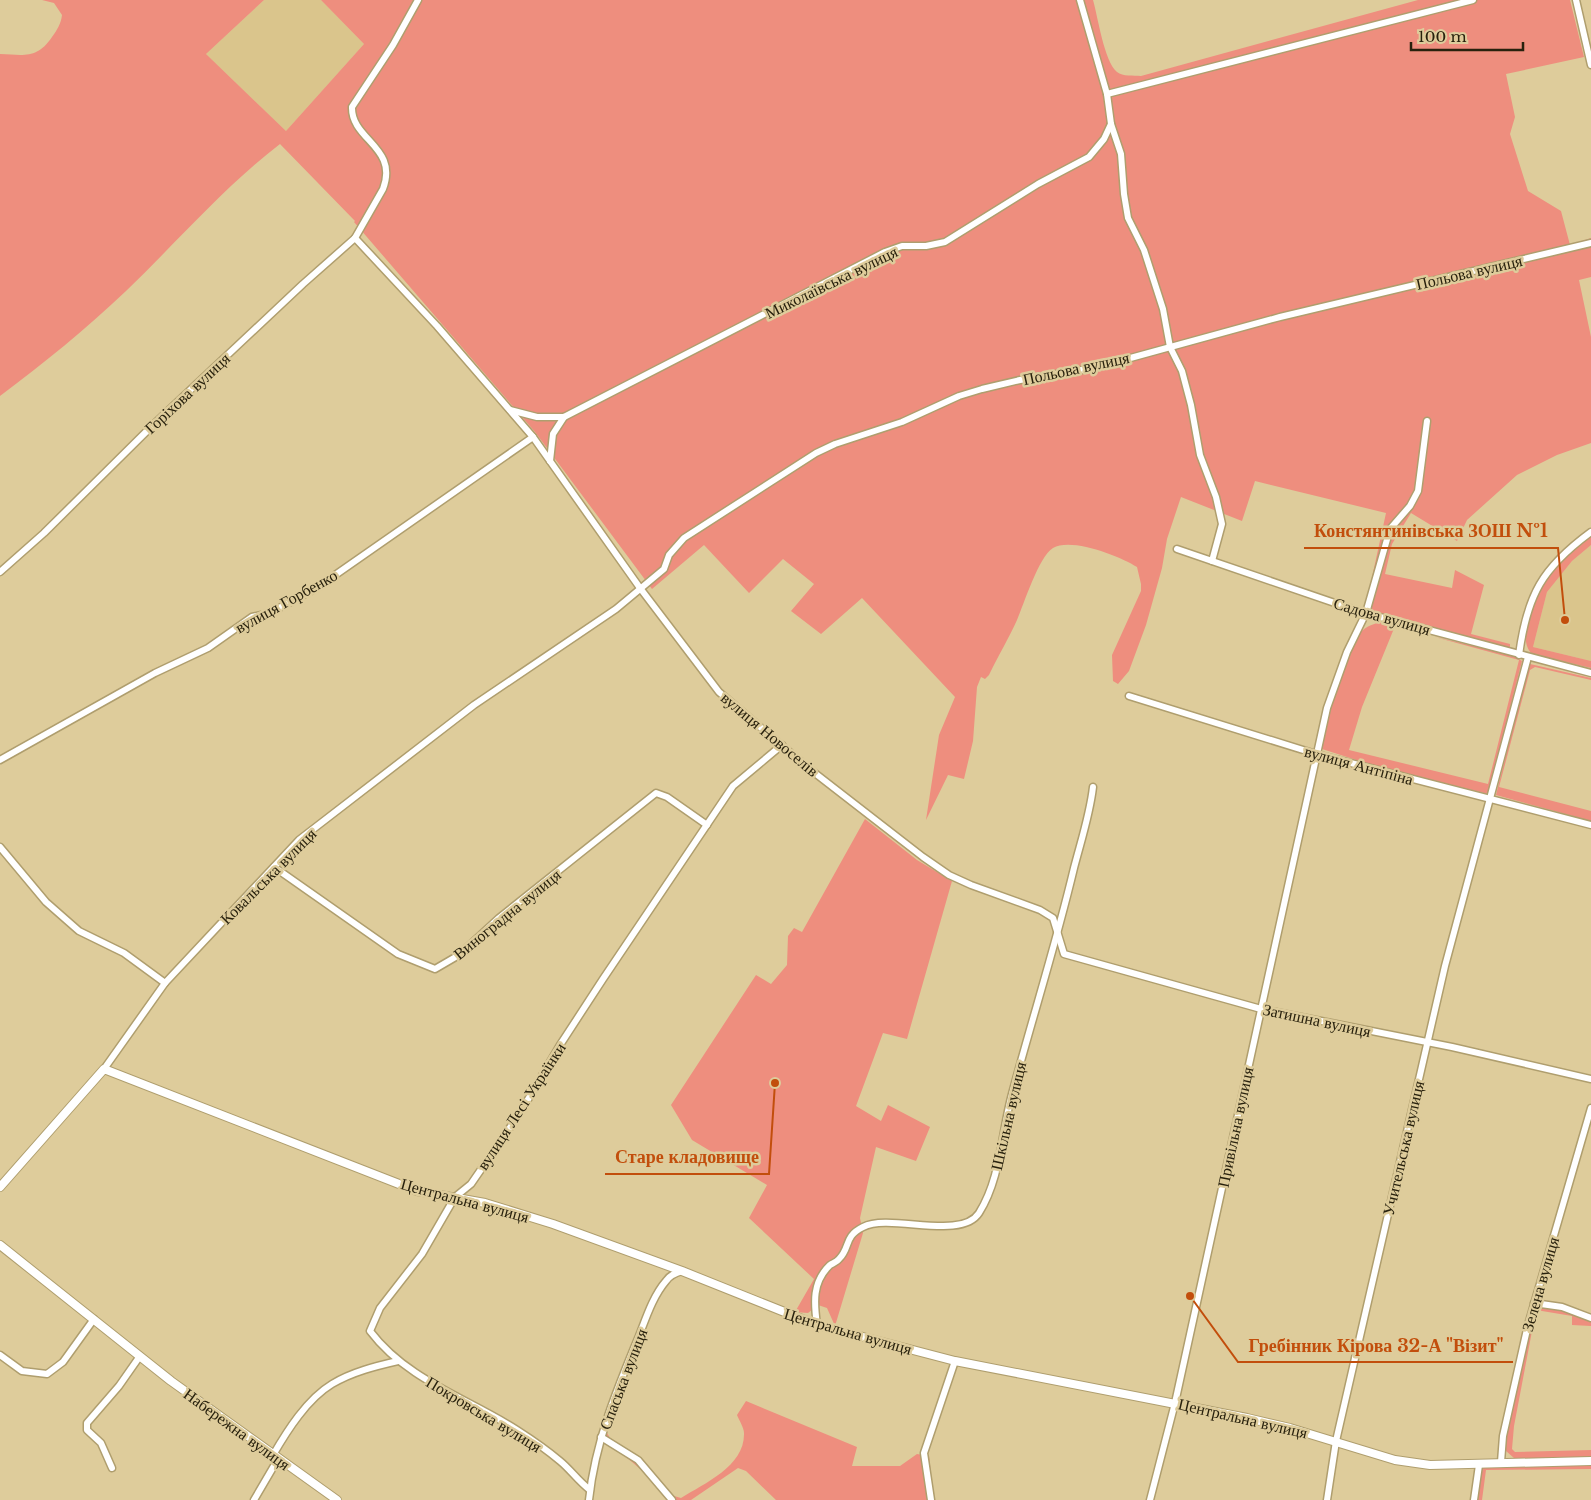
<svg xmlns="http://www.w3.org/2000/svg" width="1591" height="1500" viewBox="0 0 1591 1500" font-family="'Libre Baskerville',serif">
  <rect width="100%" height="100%" fill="#decc9b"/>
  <g fill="#dac58c">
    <path d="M264 0H321L364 44 286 131 206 54Z"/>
    <path d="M1591 545V661L1533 647 1547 592 1572 561Z"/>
  </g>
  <g fill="#ee8e7e">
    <path d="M42 0H264L206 54 286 131 364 44 321 0H1093C1098 17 1104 61 1117 72 1123 77 1133 75 1141 76L1418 0H1570L1584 57 1506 74 1515 117 1510 134 1528 191 1561 211 1570 245 1591 238V277L1579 280 1591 337V443L1557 455 1517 475 1467 520 1457 541 1411 513 1392 544 1385 574 1452 588 1455 570 1484 585 1471 634 1510 644V647L1506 649 1379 615 1366 605 1386 513 1255 481 1242 521 1181 497 1167 539 1162 568 1146 625 1129 671 1118 684 1113 681 1112 655 1141 591V584L1137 567C1120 556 1071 537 1053 548 1039 556 1024 604 1017 620 1009 638 998 656 989 675L985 679 981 677 977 687 973 741 964 779 948 775 926 820 939 735 955 697 862 598 821 634 791 611 814 584 783 559 749 593 704 545 652 589 535 432 354 222 355 221 280 144C224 187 177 242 126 291 86 329 44 363 0 396V54C25 55 37 59 52 37 57 30 61 24 62 15L54 3Z"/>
    <path d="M1591 536V545L1572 561 1547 592 1533 647 1591 661V668L1532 654C1517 640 1531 601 1541 585 1553 565 1573 550 1591 536Z"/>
    <path d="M1381 622 1395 626 1362 707 1349 750 1488 784 1519 660 1435 637 1512 655 1522 661 1488 794 1375 766 1322 749C1320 727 1347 649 1361 632 1366 626 1374 624 1381 622Z"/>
    <path d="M1530 664 1591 678V680L1535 667 1530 670 1499 787 1591 811V821L1496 795 1527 670Z"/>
    <path d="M865 819 917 860 952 881 907 1039 883 1033 856 1106 881 1121 888 1105 930 1127 916 1161 876 1147 860 1218 863 1233 835 1326 827 1308 818 1305 808 1313 795 1312 814 1279 749 1218 767 1185 692 1140 671 1105 756 975 771 984 787 965 788 936 794 928 802 932Z"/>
    <path d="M1539 1306 1564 1311 1591 1322V1326L1572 1325V1316L1536 1310 1514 1426 1512 1449 1515 1452 1591 1450V1458H1514L1506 1451 1505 1444 1535 1309Z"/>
    <path d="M746 1401 857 1447 852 1466H900L917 1454 929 1456 934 1500H776L746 1471 738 1468 691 1500H669C651 1476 630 1459 605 1442L607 1433 610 1438 640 1459 674 1496 681 1498C705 1483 745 1466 744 1433 744 1428 739 1420 737 1415Z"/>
    <path d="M1591 1463V1469L1486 1470 1482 1500H1476L1482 1468 1484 1467Z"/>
  </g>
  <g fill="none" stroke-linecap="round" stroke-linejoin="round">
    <defs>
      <g id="minor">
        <path d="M1080 0 1107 94 1473 0"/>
        <path d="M1576 0 1591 65"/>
        <path d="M1107 94 1111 124 1121 154 1124 194 1128 218 1144 250 1163 309 1170 347 1182 371 1191 405 1200 455 1216 497 1222 524 1212 561"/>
        <path d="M355 238 437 326 533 437 640 588 719 692 807 767 923 857 949 875 971 885 1040 910 1053 918 1064 954 1261 1009 1452 1047 1591 1079"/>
        <path d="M510 410 537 417H564L885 252 902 246H926L945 242 1038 184 1089 157 1104 139 1111 124"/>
        <path d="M550 461 553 434 564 417"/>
        <path d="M1177 549 1361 612 1591 673"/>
        <path d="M0 572 44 533 153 425 303 284 355 238 383 189C399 147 351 140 352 107L393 45 418 0"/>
        <path d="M1519 655C1527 595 1542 568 1591 532"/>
        <path d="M1129 696 1316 754 1591 825"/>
        <path d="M0 760 155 673 208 648 252 617 270 613 318 587 533 437"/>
        <path d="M0 847 46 902 79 931 124 953 165 983"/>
        <path d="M274 867 398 954 435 969 459 955 499 918 656 793 667 797 707 825"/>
        <path d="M104 1069 165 983 299 840 474 705 616 609 664 569 669 555 684 538 816 453 835 444 902 422 959 396 982 389 1020 380 1094 368 1280 317 1591 243"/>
        <path d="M1534 1303 1562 1307 1591 1318"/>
        <path d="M817 1325C814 1303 812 1282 830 1265 833 1263 837 1262 839 1259 851 1247 843 1237 863 1227 890 1213 961 1241 979 1213 1001 1178 1001 1134 1012 1094 1032 1019 1056 944 1074 868 1081 841 1090 814 1093 787"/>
        <path d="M0 1355 22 1371 47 1374 63 1362 94 1319"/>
        <path d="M601 1437 638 1460 672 1500"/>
        <path d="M273 1455C287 1431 307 1399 332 1384 352 1372 376 1366 398 1361"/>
        <path d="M1501 1462 1503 1436 1528 1325 1591 1108"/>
        <path d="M112 1468 101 1443 87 1430V1423L119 1386 140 1356"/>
        <path d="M590 1490C578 1481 571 1470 560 1461 547 1450 531 1439 517 1430 467 1398 407 1380 370 1331L380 1308 422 1254 455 1197 471 1184 520 1113 560 1045 603 979 733 786 782 745"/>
        <path d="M254 1500 278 1459"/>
        <path d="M589 1500C595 1442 617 1389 639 1336 646 1318 653 1296 666 1281 670 1275 675 1273 682 1271"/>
        <path d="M931 1500 924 1453 955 1361"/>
        <path d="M1150 1500 1175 1403 1327 708 1347 652 1366 613 1390 529 1410 506 1418 491 1427 421"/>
        <path d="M1327 1500 1336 1441 1445 966 1528 657"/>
        <path d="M1474 1500 1479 1465"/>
      </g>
      <g id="tertiary">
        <path d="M0 1187 104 1069 417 1191 485 1203 553 1224 682 1271 817 1325 955 1361 1247 1418 1290 1428 1395 1460 1430 1465 1591 1461"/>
        <path d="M0 1245 171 1381 337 1500"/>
      </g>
    </defs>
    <use href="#minor" stroke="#af9e6e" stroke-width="9"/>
    <use href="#tertiary" stroke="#af9e6e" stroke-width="10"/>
    <use href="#minor" stroke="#fff" stroke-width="6"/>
    <use href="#tertiary" stroke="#fff" stroke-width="8"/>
  </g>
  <g text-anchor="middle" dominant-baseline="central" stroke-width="5" stroke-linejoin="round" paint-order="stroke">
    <g font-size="16" fill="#28210d" stroke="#decc9b">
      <text transform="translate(1469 272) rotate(-13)">Польова вулиця</text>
      <text transform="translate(831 282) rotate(-26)">Миколаївська вулиця</text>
      <text transform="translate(1076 368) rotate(-12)">Польова вулиця</text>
      <text transform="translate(187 393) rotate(-43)">Горіхова вулиця</text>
      <text transform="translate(286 601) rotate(-29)">вулиця Горбенко</text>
      <text transform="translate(1382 616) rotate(16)">Садова вулиця</text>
      <text transform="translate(770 734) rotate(40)">вулиця Новоселів</text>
      <text transform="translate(1359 765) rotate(15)">вулиця Антіпіна</text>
      <text transform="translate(268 876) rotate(-45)">Ковальська вулиця</text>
      <text transform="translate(507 914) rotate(-39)">Виноградна вулиця</text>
      <text transform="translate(1317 1020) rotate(12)">Затишна вулиця</text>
      <text transform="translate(521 1106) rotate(-57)">вулиця Лесі Українки</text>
      <text transform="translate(1008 1116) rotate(-77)">Шкільна вулиця</text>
      <text transform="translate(1235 1127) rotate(-78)">Привільна вулиця</text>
      <text transform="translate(1403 1148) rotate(-77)">Учительська вулиця</text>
      <text transform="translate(465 1200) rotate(15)">Центральна вулиця</text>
      <text transform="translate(1540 1284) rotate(-74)">Зелена вулиця</text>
      <text transform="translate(848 1331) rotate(16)">Центральна вулиця</text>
      <text transform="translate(623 1379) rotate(-69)">Спаська вулиця</text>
      <text transform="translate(484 1414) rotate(31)">Покровська вулиця</text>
      <text transform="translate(1243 1418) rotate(13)">Центральна вулиця</text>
      <text transform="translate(237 1429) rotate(36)">Набережна вулиця</text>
    </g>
  </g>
  <path fill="none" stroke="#c24e0c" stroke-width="2" d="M1565 620L1558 548H1304M775 1083L769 1174H605M1190 1296L1238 1362H1513"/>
  <g fill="#c24e0c" stroke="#decc9b" stroke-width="2">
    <circle cx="1565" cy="620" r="5"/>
    <circle cx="775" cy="1083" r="5"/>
    <circle cx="1190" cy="1296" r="5"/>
  </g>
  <g font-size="18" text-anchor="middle" font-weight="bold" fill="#c24e0c" stroke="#decc9b" stroke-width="5" stroke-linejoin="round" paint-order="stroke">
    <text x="1431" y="537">Констянтинівська ЗОШ №1</text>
    <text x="687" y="1163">Старе кладовище</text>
    <text x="1376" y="1352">Гребінник Кірова 32-А "Візит"</text>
  </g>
  <path d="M1411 42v8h112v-8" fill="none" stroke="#28210d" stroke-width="2.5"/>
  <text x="1418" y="42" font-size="15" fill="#28210d" stroke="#decc9b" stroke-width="4" paint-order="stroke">100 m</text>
</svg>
